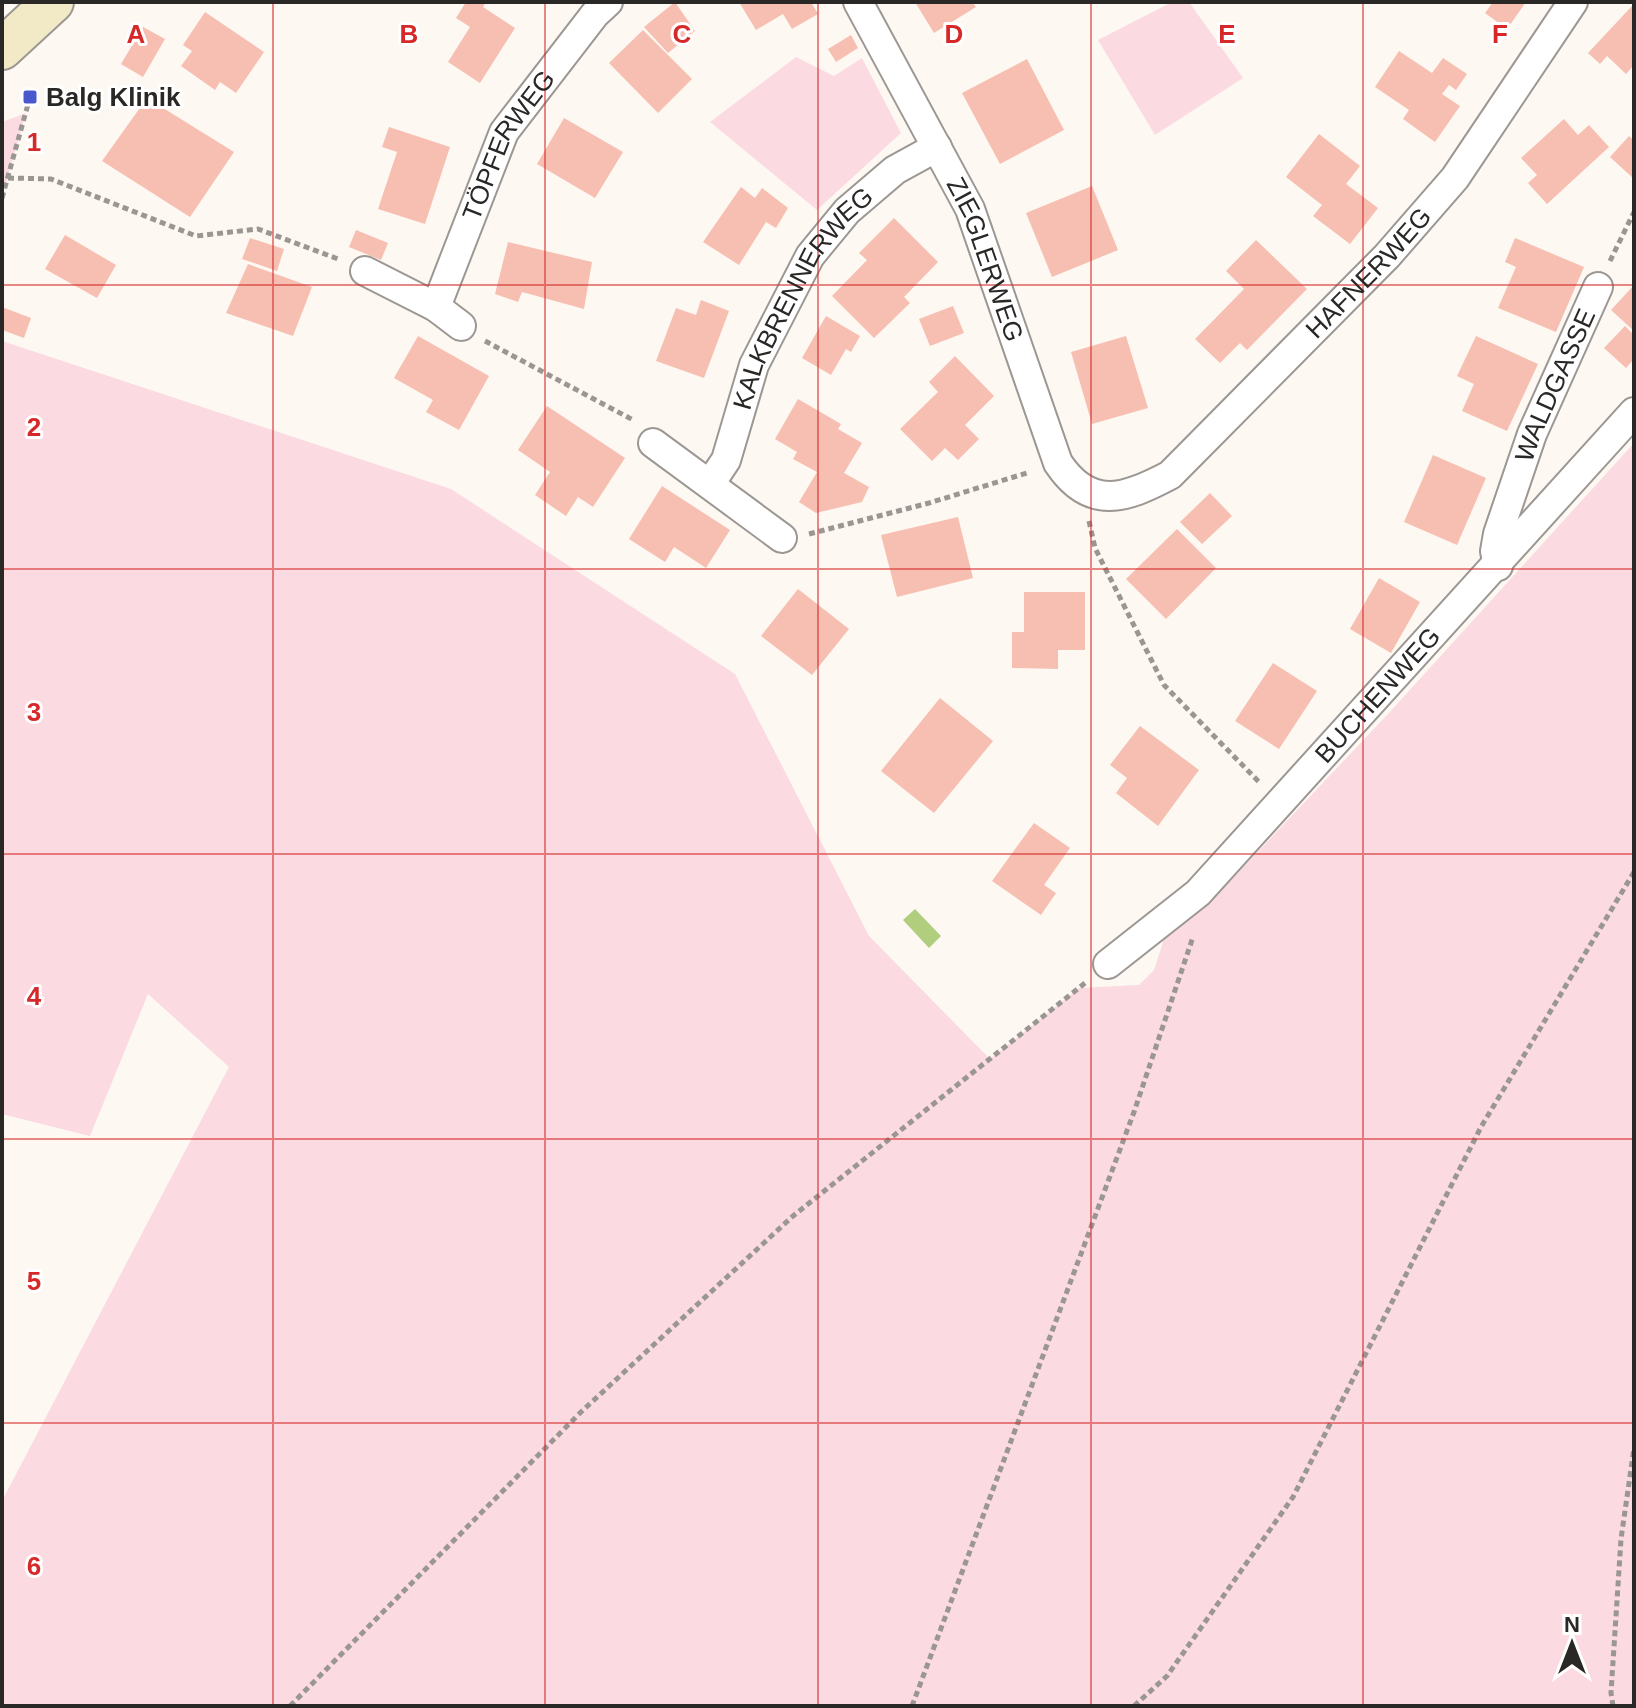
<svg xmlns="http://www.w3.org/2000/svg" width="1636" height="1708" viewBox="0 0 1636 1708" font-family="Helvetica,sans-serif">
  <rect width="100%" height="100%" fill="#fef8f3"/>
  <g fill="#fbdae1">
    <path d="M1172 2H1189L1243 78 1155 135 1098 40Z"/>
    <path d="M796 57 834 76 862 58 901 133 817 210 710 122Z"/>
    <path d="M26 113 2 197V122Z"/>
    <path d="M2 341 451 489 735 674 869 936 990 1059 1079 988 1139 985 1154 970 1165 936 1214 898 1388 714 1634 443V1706H2V1501L229 1067 148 994 90 1136 2 1114Z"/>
  </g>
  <path fill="#b0ce7d" d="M915 909 941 936 929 948 903 920Z"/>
  <g fill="#f7bfb1">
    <path d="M466 2H486L483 7 515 28 480 83 448 62 470 27 456 18Z"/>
    <path d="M675 2 695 31 668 53 644 27Z"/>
    <path d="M739 2H811L818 14 792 29 783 14 756 30Z"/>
    <path d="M915 2H972L976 7 934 33Z"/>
    <path d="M1493 2H1526L1507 29 1485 13Z"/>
    <path d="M1632 6 1634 8V65L1626 74 1607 56 1600 64 1588 53Z"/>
    <path d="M205 12 264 52 236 93 220 82 215 90 181 66 192 51 183 45Z"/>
    <path d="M143 27 165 39 143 77 121 64Z"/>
    <path d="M643 30 692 79 658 113 609 63Z"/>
    <path d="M851 35 858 48 836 62 828 49Z"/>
    <path d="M1399 51 1432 73 1443 58 1467 74 1456 90 1449 85 1442 94 1460 106 1435 142 1403 119 1409 110 1375 87Z"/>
    <path d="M1027 59 1064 130 1000 164 962 93Z"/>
    <path d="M147 98 234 152 190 217 102 161Z"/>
    <path d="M564 118 623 152 595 198 537 164Z"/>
    <path d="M1564 119 1578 135 1589 125 1609 147 1547 204 1528 183 1537 175 1521 158Z"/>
    <path d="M389 127 450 147 425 224 378 209 397 152 382 147Z"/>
    <path d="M1319 134 1360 166 1346 184 1378 208 1350 244 1313 216 1322 205 1286 177Z"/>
    <path d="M1629 136 1634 140V179L1610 157Z"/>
    <path d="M1092 186 1118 250 1052 277 1026 213Z"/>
    <path d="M741 187 755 198 762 188 788 208 776 228 766 222 739 265 703 242Z"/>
    <path d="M894 218 938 262 904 297 910 303 874 338 832 296 867 260 859 253Z"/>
    <path d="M356 230 388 243 381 260 349 247Z"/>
    <path d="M65 235 116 265 97 298 45 269Z"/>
    <path d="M250 238 284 249 277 271 242 259Z"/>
    <path d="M1515 238 1584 267 1556 332 1498 308 1516 267 1505 262Z"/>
    <path d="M1256 240 1307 289 1247 350 1240 343 1220 363 1195 339 1244 289 1226 271Z"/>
    <path d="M508 242 592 262 584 309 522 292 518 302 495 294Z"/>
    <path d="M248 264 312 287 293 336 226 313Z"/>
    <path d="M1634 285V331L1611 310Z"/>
    <path d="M701 300 729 311 704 378 656 361 676 308 696 315Z"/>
    <path d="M953 306 964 333 930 346 919 319Z"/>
    <path d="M2 307 31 318 24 338 2 330Z"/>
    <path d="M826 316 860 336 851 352 846 349 831 375 802 358Z"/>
    <path d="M1625 326 1634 335V359L1626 368 1604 348Z"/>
    <path d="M418 336 489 376 459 430 426 412 433 400 394 378Z"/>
    <path d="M1126 336 1148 408 1092 424 1071 352Z"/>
    <path d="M1476 336 1538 364 1507 431 1462 411 1474 384 1457 376Z"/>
    <path d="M955 356 994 396 965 425 979 439 958 460 945 448 932 461 900 429 938 392 929 382Z"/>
    <path d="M798 399 841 424 838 429 862 443 844 473 869 487 862 502 816 513 799 502 817 472 793 459 797 452 775 439Z"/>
    <path d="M547 406 625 458 593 507 578 497 566 516 535 495 550 472 518 450Z"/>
    <path d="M1433 455 1486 478 1457 545 1404 522Z"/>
    <path d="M662 486 730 530 706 568 674 547 665 562 629 539Z"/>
    <path d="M1210 493 1232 516 1202 544 1180 522Z"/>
    <path d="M958 517 973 578 897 597 881 535Z"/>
    <path d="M1177 529 1216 568 1166 619 1126 579Z"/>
    <path d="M1379 578 1420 602 1391 653 1350 629Z"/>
    <path d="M798 589 849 629 812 675 761 636Z"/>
    <path d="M1024 592H1085V650H1058V669L1012 668V632H1024Z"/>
    <path d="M1273 663 1317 691 1279 749 1235 721Z"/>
    <path d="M940 698 993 741 934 813 881 771Z"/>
    <path d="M1140 726 1199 770 1158 826 1116 793 1127 778 1110 765Z"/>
    <path d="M1034 823 1070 848 1044 885 1056 893 1041 915 992 881Z"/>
  </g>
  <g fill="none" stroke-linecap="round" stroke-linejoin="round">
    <defs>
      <g id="street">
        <path id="s1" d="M858 2 970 209 1058 463C1090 511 1125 499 1170 475L1387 256 1455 178 1573 2"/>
        <path d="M365 271 436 307 461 326"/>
        <path id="s2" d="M436 307 504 132 595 14 608 2"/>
        <path d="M653 443 782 538"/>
        <path id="s3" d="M710 484 726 460 754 365 810 256 847 211 895 170 937 147"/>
        <path id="s4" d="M1498 566 1495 551 1498 534 1532 434 1598 287"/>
        <path id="s5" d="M1108 964 1198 893 1634 412"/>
      </g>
      <path id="secondary" d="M2 49 53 2"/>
    </defs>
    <use href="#street" stroke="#9c9792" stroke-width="32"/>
    <use href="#secondary" stroke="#9c9792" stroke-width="44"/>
    <g stroke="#9a9692" stroke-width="5" stroke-dasharray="6 4" stroke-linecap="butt">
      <path d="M8 178 51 179 196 236 258 229 338 259"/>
      <path d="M2 198 30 97"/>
      <path d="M1610 261 1634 212"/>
      <path d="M485 341 635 421"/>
      <path d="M1089 521 1095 548 1164 685 1260 783"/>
      <path d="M809 534 929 503 1030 472"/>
      <path d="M290 1706 581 1412 793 1216 1085 983"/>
      <path d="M912 1706 1134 1112 1193 937"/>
      <path d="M1134 1706 1167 1676 1293 1497 1481 1127 1634 872"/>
      <path d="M1613 1706 1611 1693 1621 1539 1634 1448"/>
    </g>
    <use href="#street" stroke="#fff" stroke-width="28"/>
    <use href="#secondary" stroke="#f2e9c7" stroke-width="40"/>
  </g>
  <path fill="none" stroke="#d62828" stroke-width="2" stroke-opacity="0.55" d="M273 2V1706M545 2V1706M818 2V1706M1091 2V1706M1363 2V1706M2 285H1634M2 569H1634M2 854H1634M2 1139H1634M2 1423H1634"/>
  <rect fill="#4a58cd" stroke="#fff" stroke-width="3" x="22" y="89" width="16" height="16" rx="4"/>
  <g text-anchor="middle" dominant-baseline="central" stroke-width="6" stroke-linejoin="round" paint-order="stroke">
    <g font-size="26" font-weight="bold" fill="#2a2826" stroke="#fff" text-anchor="start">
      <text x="46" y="97">Balg Klinik</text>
    </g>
    <g font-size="26" fill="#2a2826" stroke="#fff">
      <text stroke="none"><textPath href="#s2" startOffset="178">TÖPFERWEG</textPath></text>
      <text stroke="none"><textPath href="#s1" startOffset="288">ZIEGLERWEG</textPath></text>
      <text stroke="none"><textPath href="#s1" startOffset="916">HAFNERWEG</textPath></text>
      <text stroke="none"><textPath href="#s3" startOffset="210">KALKBRENNERWEG</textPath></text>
      <text stroke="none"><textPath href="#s4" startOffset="192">WALDGASSE</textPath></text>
      <text stroke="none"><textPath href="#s5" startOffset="382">BUCHENWEG</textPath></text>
    </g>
  </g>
  <g font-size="26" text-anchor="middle" font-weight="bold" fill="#d62828" stroke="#fff" stroke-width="6" stroke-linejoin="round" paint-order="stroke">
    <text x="136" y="43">A</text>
    <text x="409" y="43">B</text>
    <text x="682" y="43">C</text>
    <text x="954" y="43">D</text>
    <text x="1227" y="43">E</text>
    <text x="1500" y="43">F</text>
    <text x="34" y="151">1</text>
    <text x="34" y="436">2</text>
    <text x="34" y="721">3</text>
    <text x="34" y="1005">4</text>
    <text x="34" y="1290">5</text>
    <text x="34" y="1575">6</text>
  </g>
  <rect width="1636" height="1708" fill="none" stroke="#2a2826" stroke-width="8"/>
  <g transform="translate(1572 1644)" stroke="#ffffff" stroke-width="6" paint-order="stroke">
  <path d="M0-6L14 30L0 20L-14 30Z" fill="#2a2826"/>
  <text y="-12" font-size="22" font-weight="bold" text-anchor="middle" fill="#2a2826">N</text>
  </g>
</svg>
